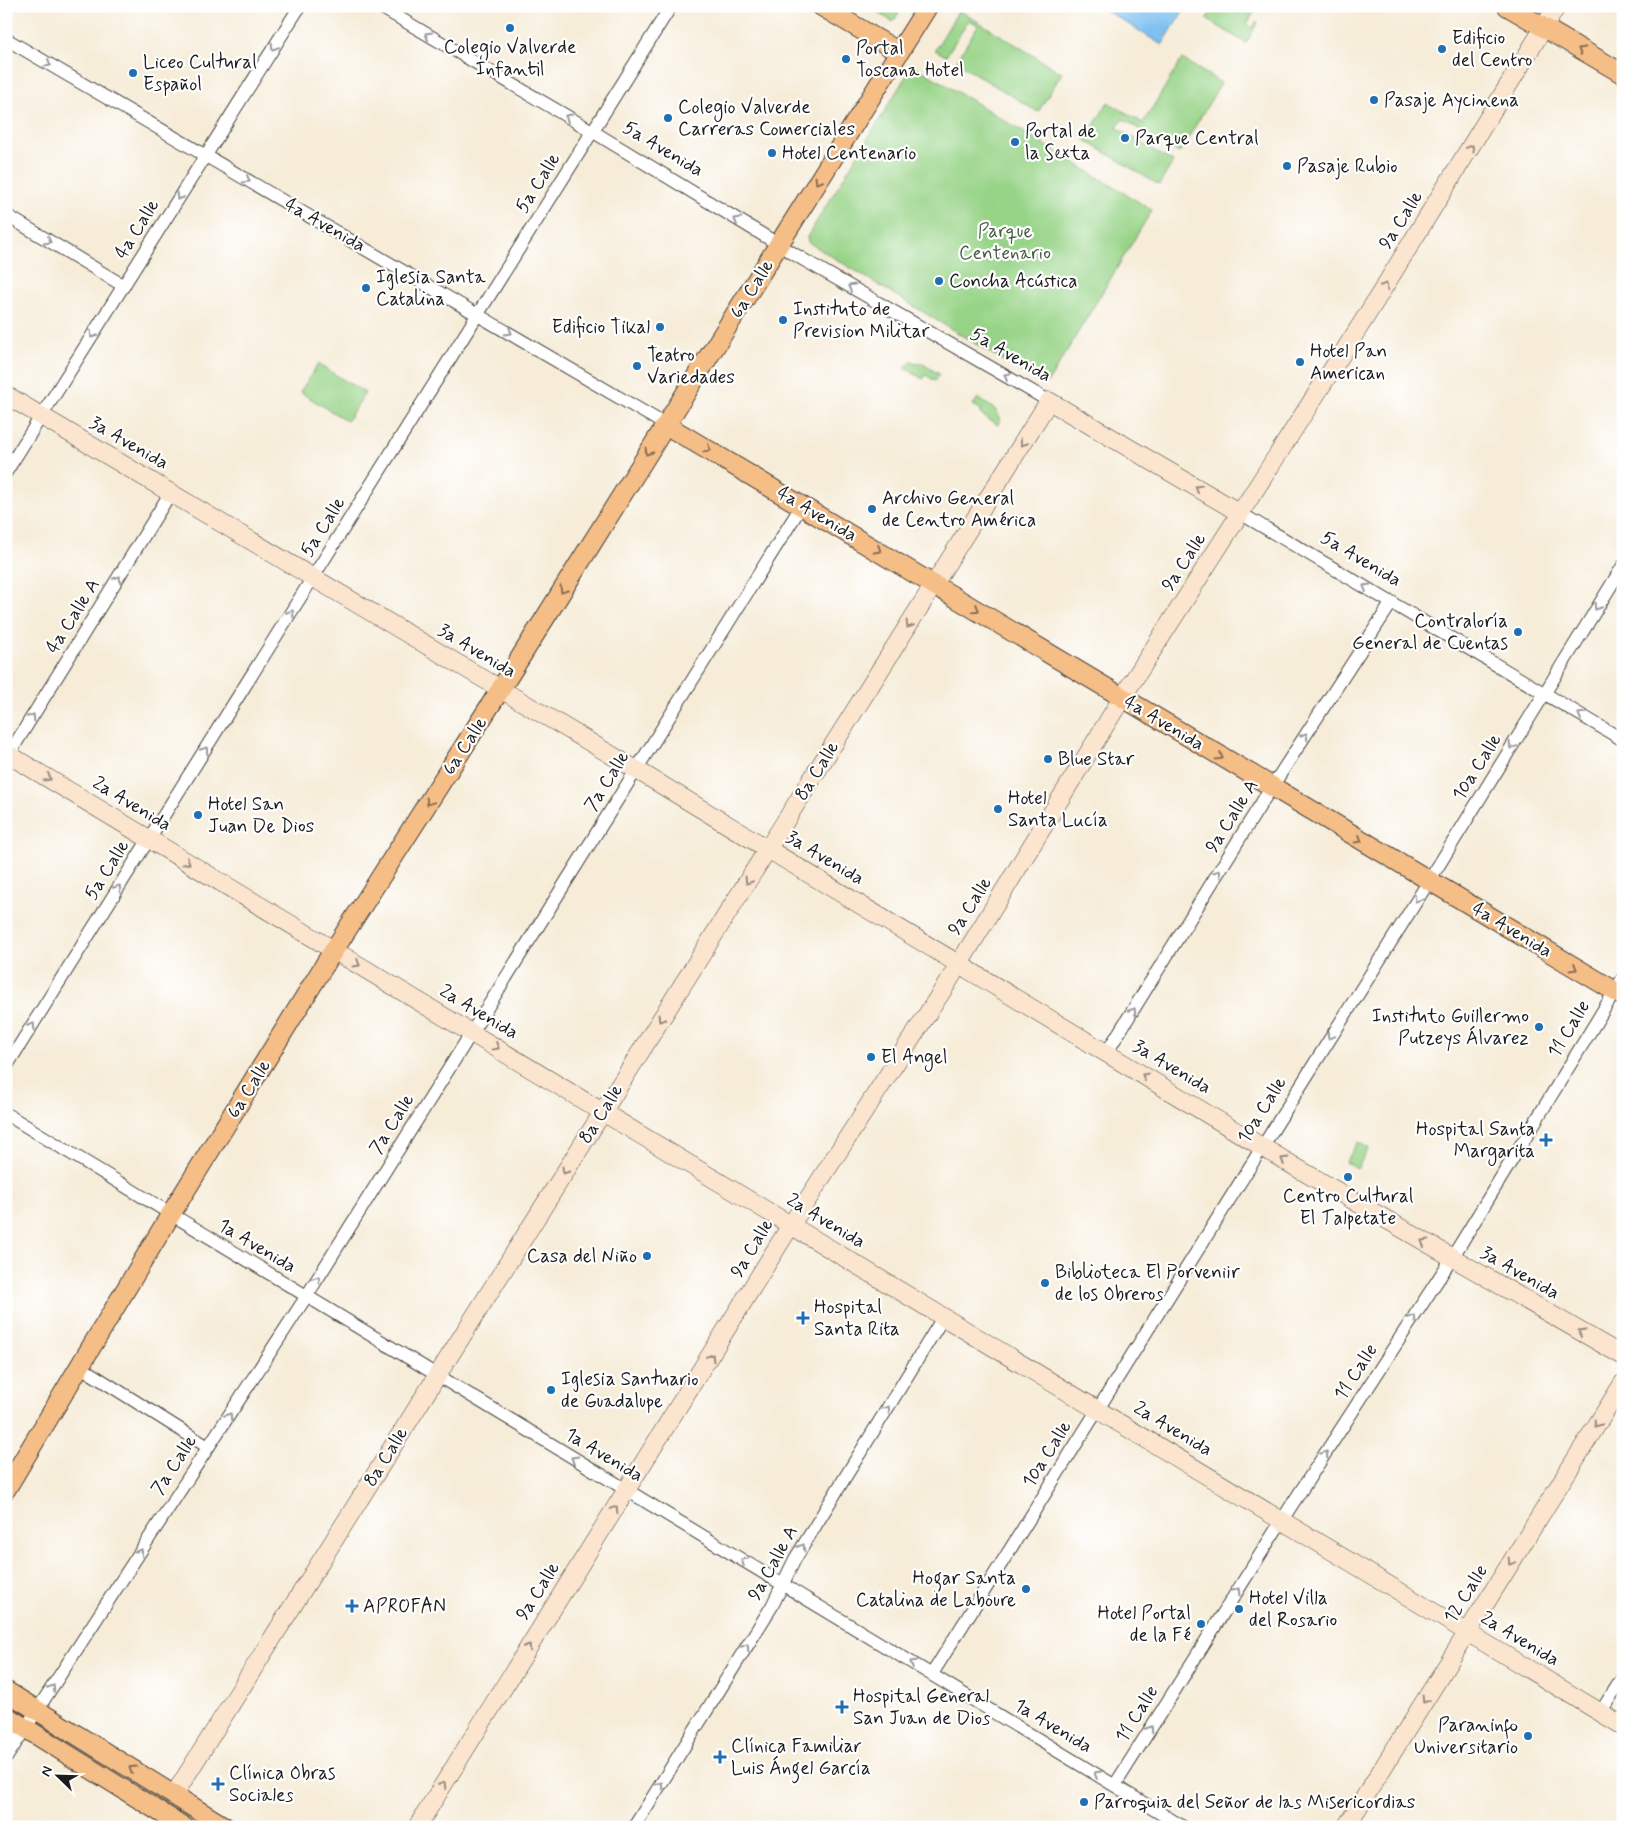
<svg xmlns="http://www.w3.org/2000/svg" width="1629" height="1833" viewBox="0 0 1629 1833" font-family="Mynerve,sans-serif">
  <rect width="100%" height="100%" fill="#fff"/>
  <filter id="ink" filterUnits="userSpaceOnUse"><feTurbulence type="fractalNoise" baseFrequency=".02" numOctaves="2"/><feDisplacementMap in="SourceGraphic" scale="10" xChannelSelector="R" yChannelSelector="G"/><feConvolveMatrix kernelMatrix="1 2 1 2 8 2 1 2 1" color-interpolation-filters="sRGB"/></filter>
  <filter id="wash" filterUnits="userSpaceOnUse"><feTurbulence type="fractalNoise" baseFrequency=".0096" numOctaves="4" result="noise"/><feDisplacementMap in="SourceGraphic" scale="20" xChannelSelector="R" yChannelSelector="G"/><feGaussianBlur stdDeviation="1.12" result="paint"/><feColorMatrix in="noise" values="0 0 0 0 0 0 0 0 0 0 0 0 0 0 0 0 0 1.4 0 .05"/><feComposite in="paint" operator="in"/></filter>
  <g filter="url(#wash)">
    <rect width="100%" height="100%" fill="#f6ecd8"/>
    <g fill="#98d488" stroke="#5a7852">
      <path d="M881 6H903L893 22 877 12Z"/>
      <path d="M1215 6H1258L1247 24 1252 28 1257 21 1258 22 1246 43 1206 19Z"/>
      <path d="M959 10 1062 73 1038 112 956 62 978 25 969 20 946 56 935 50Z"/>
      <path d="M1182 59 1221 83 1179 153 1123 119 1117 128 1173 162 1159 185 1085 140 1108 102 1143 123Z"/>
      <path d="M913 65 1152 210 1048 382 1040 383 808 242 807 237Z"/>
      <path d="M911 362 921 363 939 374 935 381 926 375 923 379 905 368Z"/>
      <path d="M318 364 365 393 347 421 300 392Z"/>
      <path d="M978 398 997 411 1000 420 998 425 980 414 982 410 973 405Z"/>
      <path d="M1358 1142 1369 1148 1357 1169 1346 1162Z"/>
    </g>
    <path fill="#7bbff2" stroke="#4c6e87" d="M1099 6H1182L1185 8 1162 45Z"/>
  </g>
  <g filter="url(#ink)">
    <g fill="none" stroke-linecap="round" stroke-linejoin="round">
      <defs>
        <g id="street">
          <path d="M379 6 592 131 804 260 1049 401"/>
          <path d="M6 39 666 425"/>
          <path d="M6 215 124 286"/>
          <path d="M6 472 300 6"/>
          <path d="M1240 513 1623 740"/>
          <path d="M6 759 171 492"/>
          <path d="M1107 1052 1264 799 1392 602"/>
          <path d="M6 1067 671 6"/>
          <path d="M6 1114 1183 1827"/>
          <path d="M79 1366 208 1447"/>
          <path d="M932 1674 1429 881 1623 566"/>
          <path d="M1600 1713 1623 1677"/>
          <path d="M6 1758 306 1297 802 505"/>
          <path d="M1115 1785 1282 1520 1452 1258 1623 978"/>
          <path d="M634 1827 772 1606 795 1559 944 1316"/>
        </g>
        <g id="secondary">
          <path d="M6 395 645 775 1297 1168 1623 1356"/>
          <path d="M6 753 1623 1726"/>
          <path d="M174 1795 1049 401 1240 513"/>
          <path d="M417 1827 791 1225 948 982 1122 698 1365 318 1557 6"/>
          <path d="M1346 1827 1623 1383"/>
        </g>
        <g id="primary">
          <path d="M821 6 899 52"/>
          <path d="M1507 6 1623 74"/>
          <path d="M666 425 1623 996"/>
          <path d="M6 1489 177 1204 327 961 500 690 928 6"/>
          <path d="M6 1691 225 1827"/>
          <path d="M6 1716 184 1827"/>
        </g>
      </defs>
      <use href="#street" stroke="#3d3b38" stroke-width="14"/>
      <use href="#secondary" stroke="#3d3b38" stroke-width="19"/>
      <use href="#primary" stroke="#3d3b38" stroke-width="21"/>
      <use href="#street" stroke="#fff" stroke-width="12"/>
      <use href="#secondary" stroke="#fbe5cf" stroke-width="18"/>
      <use href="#primary" stroke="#f6be87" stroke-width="19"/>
    </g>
    <defs><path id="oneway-chevron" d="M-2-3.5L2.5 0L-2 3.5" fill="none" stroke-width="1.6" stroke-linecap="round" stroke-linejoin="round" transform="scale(1.25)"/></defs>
    <g stroke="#999">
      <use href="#oneway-chevron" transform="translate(428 35) rotate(-150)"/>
      <use href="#oneway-chevron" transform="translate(274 47) rotate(122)"/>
      <use href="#oneway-chevron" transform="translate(48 64) rotate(30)"/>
      <use href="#oneway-chevron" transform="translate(568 117) rotate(-150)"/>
      <use href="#oneway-chevron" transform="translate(247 180) rotate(30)"/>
      <use href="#oneway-chevron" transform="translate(179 197) rotate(122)"/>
      <use href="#oneway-chevron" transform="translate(737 220) rotate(-149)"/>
      <use href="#oneway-chevron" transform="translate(48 241) rotate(31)"/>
      <use href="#oneway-chevron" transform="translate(851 287) rotate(-151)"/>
      <use href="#oneway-chevron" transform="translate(509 332) rotate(30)"/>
      <use href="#oneway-chevron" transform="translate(93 335) rotate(122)"/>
      <use href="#oneway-chevron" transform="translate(1007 376) rotate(-149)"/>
      <use href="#oneway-chevron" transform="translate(118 579) rotate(-58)"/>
      <use href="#oneway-chevron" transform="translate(1366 587) rotate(-149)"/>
      <use href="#oneway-chevron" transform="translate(1597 607) rotate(122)"/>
      <use href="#oneway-chevron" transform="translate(291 613) rotate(-58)"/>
      <use href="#oneway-chevron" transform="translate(1581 715) rotate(-150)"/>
      <use href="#oneway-chevron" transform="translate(32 717) rotate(-58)"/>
      <use href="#oneway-chevron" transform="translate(1305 736) rotate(-57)"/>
      <use href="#oneway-chevron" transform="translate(1512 746) rotate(121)"/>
      <use href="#oneway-chevron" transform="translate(205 750) rotate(-58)"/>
      <use href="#oneway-chevron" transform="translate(1218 873) rotate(-58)"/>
      <use href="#oneway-chevron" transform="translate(118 888) rotate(-58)"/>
      <use href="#oneway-chevron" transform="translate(1417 899) rotate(123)"/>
      <use href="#oneway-chevron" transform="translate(1133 1011) rotate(-58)"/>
      <use href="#oneway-chevron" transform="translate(32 1026) rotate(-58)"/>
      <use href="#oneway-chevron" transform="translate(1330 1036) rotate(123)"/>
      <use href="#oneway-chevron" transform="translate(317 1279) rotate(-58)"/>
      <use href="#oneway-chevron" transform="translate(1413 1318) rotate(-57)"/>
      <use href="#oneway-chevron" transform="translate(887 1409) rotate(-58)"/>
      <use href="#oneway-chevron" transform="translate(229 1416) rotate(-57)"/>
      <use href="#oneway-chevron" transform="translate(1325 1454) rotate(-57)"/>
      <use href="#oneway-chevron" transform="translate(574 1459) rotate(-149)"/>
      <use href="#oneway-chevron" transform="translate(802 1547) rotate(-58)"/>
      <use href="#oneway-chevron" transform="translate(140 1552) rotate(-57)"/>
      <use href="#oneway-chevron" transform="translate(744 1561) rotate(-149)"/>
      <use href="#oneway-chevron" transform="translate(1237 1591) rotate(-58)"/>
      <use href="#oneway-chevron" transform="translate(746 1647) rotate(-58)"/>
      <use href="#oneway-chevron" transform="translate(913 1663) rotate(-149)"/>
      <use href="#oneway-chevron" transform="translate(52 1688) rotate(-57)"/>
      <use href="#oneway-chevron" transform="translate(1150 1729) rotate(-58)"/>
      <use href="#oneway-chevron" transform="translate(1097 1774) rotate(-149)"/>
      <use href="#oneway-chevron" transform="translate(660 1785) rotate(-58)"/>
    </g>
    <g stroke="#896d52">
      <use href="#oneway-chevron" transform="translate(1581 50) rotate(-149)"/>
      <use href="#oneway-chevron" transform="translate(818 181) rotate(122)"/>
      <use href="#oneway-chevron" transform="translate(708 449) rotate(31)"/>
      <use href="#oneway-chevron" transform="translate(648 452) rotate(122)"/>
      <use href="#oneway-chevron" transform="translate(878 550) rotate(31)"/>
      <use href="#oneway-chevron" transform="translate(563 590) rotate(122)"/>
      <use href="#oneway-chevron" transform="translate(976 609) rotate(32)"/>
      <use href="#oneway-chevron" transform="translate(1220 757) rotate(31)"/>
      <use href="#oneway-chevron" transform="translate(429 802) rotate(123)"/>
      <use href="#oneway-chevron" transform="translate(1359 840) rotate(31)"/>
      <use href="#oneway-chevron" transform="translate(1574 968) rotate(31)"/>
      <use href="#oneway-chevron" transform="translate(132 1769) rotate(-148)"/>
    </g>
    <g stroke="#978b7e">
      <use href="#oneway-chevron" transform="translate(1471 148) rotate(-59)"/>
      <use href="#oneway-chevron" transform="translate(1385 286) rotate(-58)"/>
      <use href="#oneway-chevron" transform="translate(1023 443) rotate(122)"/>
      <use href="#oneway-chevron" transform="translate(1198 488) rotate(-150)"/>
      <use href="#oneway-chevron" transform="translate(909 625) rotate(122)"/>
      <use href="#oneway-chevron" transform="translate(48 778) rotate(31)"/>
      <use href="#oneway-chevron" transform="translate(187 862) rotate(31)"/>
      <use href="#oneway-chevron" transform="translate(748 881) rotate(122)"/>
      <use href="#oneway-chevron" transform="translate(357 964) rotate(31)"/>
      <use href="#oneway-chevron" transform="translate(661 1019) rotate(122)"/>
      <use href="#oneway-chevron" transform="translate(496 1047) rotate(31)"/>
      <use href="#oneway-chevron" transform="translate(1145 1076) rotate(-149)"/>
      <use href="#oneway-chevron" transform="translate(1284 1160) rotate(-149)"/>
      <use href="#oneway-chevron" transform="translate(565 1171) rotate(122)"/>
      <use href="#oneway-chevron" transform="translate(1424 1242) rotate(-150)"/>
      <use href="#oneway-chevron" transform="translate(1581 1332) rotate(-150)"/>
      <use href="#oneway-chevron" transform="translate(711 1357) rotate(-59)"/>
      <use href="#oneway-chevron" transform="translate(1597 1424) rotate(122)"/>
      <use href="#oneway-chevron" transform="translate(615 1509) rotate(-57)"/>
      <use href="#oneway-chevron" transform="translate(1511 1562) rotate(122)"/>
      <use href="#oneway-chevron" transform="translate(528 1647) rotate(-58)"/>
      <use href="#oneway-chevron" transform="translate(1425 1700) rotate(122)"/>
      <use href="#oneway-chevron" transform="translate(443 1785) rotate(-59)"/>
    </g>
  </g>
  <g fill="#1f6fb2" stroke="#fff" stroke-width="2">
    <circle cx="510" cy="28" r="5"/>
    <circle cx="1442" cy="49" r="5"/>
    <circle cx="846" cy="59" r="5"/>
    <circle cx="133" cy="73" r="5"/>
    <circle cx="1374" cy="100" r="5"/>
    <circle cx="668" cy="118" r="5"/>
    <circle cx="1125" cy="138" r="5"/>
    <circle cx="1015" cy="142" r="5"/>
    <circle cx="772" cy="153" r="5"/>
    <circle cx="1287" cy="166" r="5"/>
    <circle cx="939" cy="281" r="5"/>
    <circle cx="366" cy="288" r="5"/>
    <circle cx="783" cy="320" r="5"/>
    <circle cx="660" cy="327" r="5"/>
    <circle cx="1300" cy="362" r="5"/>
    <circle cx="637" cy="366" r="5"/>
    <circle cx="872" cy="509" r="5"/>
    <circle cx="1518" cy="632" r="5"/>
    <circle cx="1048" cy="759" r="5"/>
    <circle cx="998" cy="809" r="5"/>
    <circle cx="198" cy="815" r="5"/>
    <circle cx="1539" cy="1027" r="5"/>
    <circle cx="871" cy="1057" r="5"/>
    <path d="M1543.5 1132.5h5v5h5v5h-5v5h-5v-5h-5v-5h5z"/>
    <circle cx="1348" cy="1177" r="5"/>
    <circle cx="647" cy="1256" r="5"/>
    <circle cx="1045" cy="1283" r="5"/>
    <path d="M800.5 1310.5h5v5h5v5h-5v5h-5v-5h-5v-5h5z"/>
    <circle cx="551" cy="1390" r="5"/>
    <circle cx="1026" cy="1589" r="5"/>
    <path d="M349.5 1598.5h5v5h5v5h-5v5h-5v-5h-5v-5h5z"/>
    <circle cx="1239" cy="1609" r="5"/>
    <circle cx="1201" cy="1624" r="5"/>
    <path d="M839.5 1699.5h5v5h5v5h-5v5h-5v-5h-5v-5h5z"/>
    <circle cx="1528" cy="1736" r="5"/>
    <path d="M717.5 1749.5h5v5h5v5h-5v5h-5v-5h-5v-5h5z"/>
    <path d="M215.5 1776.5h5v5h5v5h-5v5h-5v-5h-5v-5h5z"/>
    <circle cx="1084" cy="1802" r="5"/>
  </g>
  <g text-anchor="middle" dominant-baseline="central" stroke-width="4.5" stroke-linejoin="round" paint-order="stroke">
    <g font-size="19" fill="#1c1c1c" stroke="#fff" text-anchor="start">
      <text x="1452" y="38">Edificio<tspan x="1452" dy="22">del Centro</tspan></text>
      <text x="510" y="47" text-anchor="middle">Colegio Valverde<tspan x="510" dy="22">Infantil</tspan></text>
      <text x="856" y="48">Portal<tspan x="856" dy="22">Toscana Hotel</tspan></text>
      <text x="143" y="62">Liceo Cultural<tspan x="143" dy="22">Español</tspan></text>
      <text x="1384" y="100">Pasaje Aycinena</text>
      <text x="678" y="107">Colegio Valverde<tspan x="678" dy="22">Carreras Comerciales</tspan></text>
      <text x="1025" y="131">Portal de<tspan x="1025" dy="22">la Sexta</tspan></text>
      <text x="1135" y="138">Parque Central</text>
      <text x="782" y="153">Hotel Centenario</text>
      <text x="1297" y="166">Pasaje Rubio</text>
      <text x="376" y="277">Iglesia Santa<tspan x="376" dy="22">Catalina</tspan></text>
      <text x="949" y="281">Concha Acústica</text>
      <text x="793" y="309">Instituto de<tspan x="793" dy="22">Prevision Militar</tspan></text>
      <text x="650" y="327" text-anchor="end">Edificio Tikal</text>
      <text x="1310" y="351">Hotel Pan<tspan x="1310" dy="22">American</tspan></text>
      <text x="647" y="355">Teatro<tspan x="647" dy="22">Variedades</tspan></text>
      <text x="882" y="498">Archivo General<tspan x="882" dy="22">de Centro América</tspan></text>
      <text x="1508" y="621" text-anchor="end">Contraloría<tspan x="1508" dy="22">General de Cuentas</tspan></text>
      <text x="1058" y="759">Blue Star</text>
      <text x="1008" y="798">Hotel<tspan x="1008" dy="22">Santa Lucía</tspan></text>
      <text x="208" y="804">Hotel San<tspan x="208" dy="22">Juan De Dios</tspan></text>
      <text x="1529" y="1016" text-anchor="end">Instituto Guillermo<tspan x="1529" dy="22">Putzeys Álvarez</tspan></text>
      <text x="881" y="1057">El Angel</text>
      <text x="1535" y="1129" text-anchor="end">Hospital Santa<tspan x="1535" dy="22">Margarita</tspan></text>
      <text x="1348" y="1196" text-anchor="middle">Centro Cultural<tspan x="1348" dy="22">El Talpetate</tspan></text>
      <text x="637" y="1256" text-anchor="end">Casa del Niño</text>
      <text x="1055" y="1272">Biblioteca El Porveniir<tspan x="1055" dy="22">de los Obreros</tspan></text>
      <text x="814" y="1307">Hospital<tspan x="814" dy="22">Santa Rita</tspan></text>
      <text x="561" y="1379">Iglesia Santuario<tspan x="561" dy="22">de Guadalupe</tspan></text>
      <text x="1016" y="1578" text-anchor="end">Hogar Santa<tspan x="1016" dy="22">Catalina de Laboure</tspan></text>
      <text x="1249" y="1598">Hotel Villa<tspan x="1249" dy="22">del Rosario</tspan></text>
      <text x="363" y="1606">APROFAN</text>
      <text x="1191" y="1613" text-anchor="end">Hotel Portal<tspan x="1191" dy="22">de la Fé</tspan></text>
      <text x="853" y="1696">Hospital General<tspan x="853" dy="22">San Juan de Dios</tspan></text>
      <text x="1518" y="1725" text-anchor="end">Paraninfo<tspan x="1518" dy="22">Universitario</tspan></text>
      <text x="731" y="1746">Clínica Familiar<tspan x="731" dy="22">Luis Ángel García</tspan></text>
      <text x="229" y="1773">Clínica Obras<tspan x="229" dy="22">Sociales</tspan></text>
      <text x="1094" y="1802">Parroquia del Señor de las Misericordias</text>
    </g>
    <g font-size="19" fill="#1c1c1c" stroke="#fff">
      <text transform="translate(663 149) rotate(31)">5a Avenida</text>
      <text transform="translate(538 183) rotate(-58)">5a Calle</text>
      <text transform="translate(1401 220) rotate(-58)">9a Calle</text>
      <text transform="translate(325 225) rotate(30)">4a Avenida</text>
      <text transform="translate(137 229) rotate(-58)">4a Calle</text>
      <text transform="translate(752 289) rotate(-58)">6a Calle</text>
      <text transform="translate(1011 355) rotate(30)">5a Avenida</text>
      <text transform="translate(129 443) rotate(30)">3a Avenida</text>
      <text transform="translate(817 514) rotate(31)">4a Avenida</text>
      <text transform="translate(323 527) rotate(-58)">5a Calle</text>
      <text transform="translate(1361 559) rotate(31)">5a Avenida</text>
      <text transform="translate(1184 562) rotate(-57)">9a Calle</text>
      <text transform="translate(73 616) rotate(-58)">4a Calle A</text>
      <text transform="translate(477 651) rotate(31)">3a Avenida</text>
      <text transform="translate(1164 723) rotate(31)">4a Avenida</text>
      <text transform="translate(465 746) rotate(-57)">6a Calle</text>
      <text transform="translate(1477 767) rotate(-58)">10a Calle</text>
      <text transform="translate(817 771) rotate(-58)">8a Calle</text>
      <text transform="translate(607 781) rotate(-58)">7a Calle</text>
      <text transform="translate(132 804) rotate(31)">2a Avenida</text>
      <text transform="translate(1232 816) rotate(-58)">9a Calle A</text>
      <text transform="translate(825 858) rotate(31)">3a Avenida</text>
      <text transform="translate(107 870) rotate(-58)">5a Calle</text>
      <text transform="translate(970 906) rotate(-58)">9a Calle</text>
      <text transform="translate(1512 930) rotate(31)">4a Avenida</text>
      <text transform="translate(479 1012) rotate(31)">2a Avenida</text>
      <text transform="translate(1569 1029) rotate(-59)">11 Calle</text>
      <text transform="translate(1172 1067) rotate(31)">3a Avenida</text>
      <text transform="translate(249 1089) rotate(-58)">6a Calle</text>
      <text transform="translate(1262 1110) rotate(-58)">10a Calle</text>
      <text transform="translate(601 1114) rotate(-58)">8a Calle</text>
      <text transform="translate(392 1124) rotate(-58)">7a Calle</text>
      <text transform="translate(826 1221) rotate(31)">2a Avenida</text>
      <text transform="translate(257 1246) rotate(31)">1a Avenida</text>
      <text transform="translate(752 1248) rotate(-59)">9a Calle</text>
      <text transform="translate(1520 1273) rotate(30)">3a Avenida</text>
      <text transform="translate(1356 1372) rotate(-57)">11 Calle</text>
      <text transform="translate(1173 1429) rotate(31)">2a Avenida</text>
      <text transform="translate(1047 1454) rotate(-58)">10a Calle</text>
      <text transform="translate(604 1455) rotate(31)">1a Avenida</text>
      <text transform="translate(386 1457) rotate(-58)">8a Calle</text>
      <text transform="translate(174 1465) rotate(-57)">7a Calle</text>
      <text transform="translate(773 1563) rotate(-61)">9a Calle A</text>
      <text transform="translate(538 1591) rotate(-58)">9a Calle</text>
      <text transform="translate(1466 1594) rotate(-58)">12 Calle</text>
      <text transform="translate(1520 1639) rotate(31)">2a Avenida</text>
      <text transform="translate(1137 1714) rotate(-58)">11 Calle</text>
      <text transform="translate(1053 1726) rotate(31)">1a Avenida</text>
    </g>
    <g font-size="19" fill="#475c42" stroke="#fff">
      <text x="1005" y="231">Parque<tspan x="1005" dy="22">Centenario</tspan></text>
    </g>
  </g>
  <rect width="1629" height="1833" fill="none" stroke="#fff" stroke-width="25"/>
  <g transform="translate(58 1776) rotate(293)" stroke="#ffffff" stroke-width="4" paint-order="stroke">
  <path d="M0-4L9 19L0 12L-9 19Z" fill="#1c1c1c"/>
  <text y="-8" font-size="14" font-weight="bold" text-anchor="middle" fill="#1c1c1c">N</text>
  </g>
</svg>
